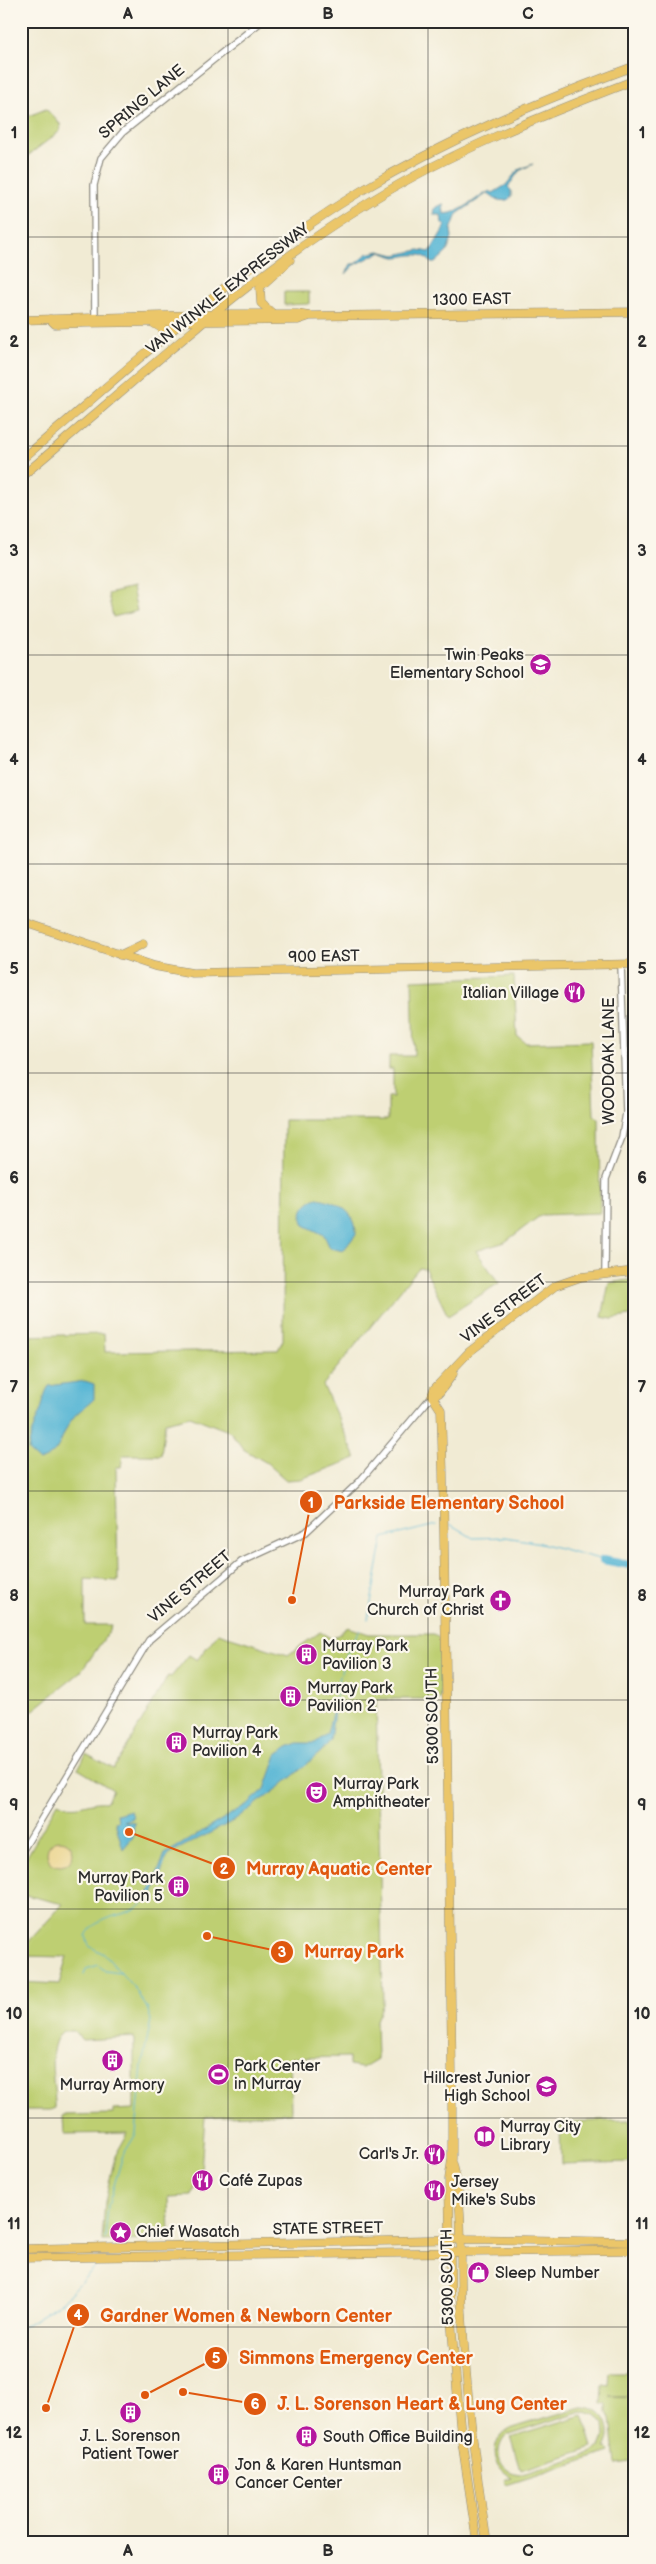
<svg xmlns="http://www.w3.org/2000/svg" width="656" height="2564" viewBox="0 0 656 2564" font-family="'Balsamiq Sans',sans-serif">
  <rect width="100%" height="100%" fill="#fbf7ec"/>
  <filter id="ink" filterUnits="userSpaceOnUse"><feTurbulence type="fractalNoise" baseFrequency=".02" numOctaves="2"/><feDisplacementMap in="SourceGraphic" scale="10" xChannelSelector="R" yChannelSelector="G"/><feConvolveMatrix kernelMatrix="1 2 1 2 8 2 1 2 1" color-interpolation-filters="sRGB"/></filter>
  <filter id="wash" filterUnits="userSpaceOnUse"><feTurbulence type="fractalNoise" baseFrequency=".0096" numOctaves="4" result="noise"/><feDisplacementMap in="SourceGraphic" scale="20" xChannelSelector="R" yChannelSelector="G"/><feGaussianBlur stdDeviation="1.12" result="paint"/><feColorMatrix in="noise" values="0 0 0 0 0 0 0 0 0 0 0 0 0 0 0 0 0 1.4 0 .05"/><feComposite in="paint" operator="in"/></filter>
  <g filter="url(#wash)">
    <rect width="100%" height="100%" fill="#f1ebd4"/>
    <g fill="#becf72" stroke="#747d4e" fill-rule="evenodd">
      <path d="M46 109 61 125 60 131 21 161V119Z"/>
      <path d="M284 292H309V304L284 305Z"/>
      <path d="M132 588 137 611 113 617 108 594Z"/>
      <path d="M514 976 517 1036 526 1043 591 1041 594 1115 599 1119 600 1213 541 1215 505 1242 476 1251 499 1283 448 1316 425 1269 419 1268 416 1271 323 1385 356 1458 301 1479 286 1480 267 1463 243 1449 231 1432 190 1416 165 1422 161 1455H123L121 1467H116L118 1581 85 1579V1625H111L110 1630 81 1672 21 1720V1336L104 1334 105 1352 278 1350 283 1340 284 1120H388V1097H393V1069H389V1056H414L412 980Z"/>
      <path d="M635 1279V1315L612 1319 602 1317 609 1283Z"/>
      <path d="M348 1627 369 1634H434L440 1639 441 1699H376L383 2004 376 2020 377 2059 362 2068 349 2066V2057L290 2058 291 2113 205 2117 201 2170 192 2196 169 2197 170 2240 102 2241 105 2202 115 2156 128 2133 64 2134 63 2115 113 2114V2110L134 2109V2037L82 2040 74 2031H63C44 2046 56 2088 55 2108L50 2110H21V1982L59 1984 67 1957 21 1956V1950L63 1904 21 1894V1867L58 1802C78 1813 86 1800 106 1802L113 1790 78 1769 86 1754 114 1769 168 1676 171 1677 189 1655 197 1660 218 1633 288 1655 320 1632 332 1639Z"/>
      <path d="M630 2120 631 2162 561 2164 560 2122Z"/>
      <path d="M610 2372H634V2397H609L635 2398V2461L616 2464 611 2418 607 2413V2405L602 2404 603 2384 609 2385Z"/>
      <path d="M581 2407C604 2406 616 2429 605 2448H608L610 2452 506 2485 504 2480 512 2477C490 2467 489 2437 512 2428ZM582 2411 596 2415 604 2424 605 2435 600 2447 591 2453 522 2474C500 2474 491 2451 507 2435Z"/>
      <path d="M583 2415 593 2447 521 2470 511 2437Z"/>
    </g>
    <circle fill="#eeda9e" stroke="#8c8264" cx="60" cy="1853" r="13"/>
    <g fill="#55b5d4" stroke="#407080">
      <path d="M533 164 519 171 508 187 511 190V197L507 201 498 200 488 193 457 214 451 230 452 238 447 252 435 263H431C423 249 407 257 395 257 390 256 385 253 380 252L353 266 346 274 351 264H355L367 254 379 251 395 255 419 250 430 252 446 225 442 223 441 215H434L435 208 443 204 444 214C463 213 474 198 490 191L493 193 506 185 518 170Z"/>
      <path d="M318 1198C336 1201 357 1212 356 1234L343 1251 330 1248 324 1235 304 1225C298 1213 305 1201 318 1198Z"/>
      <path d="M85 1381 94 1384V1399C87 1406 78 1411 73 1418 59 1435 63 1454 39 1461L28 1451C30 1436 34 1425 40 1412 44 1403 43 1394 49 1386Z"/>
      <path d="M334 1712 330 1741 321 1752 280 1787 230 1823 170 1853 166 1859 152 1898 149 1895 165 1854 249 1803 265 1789 277 1755 288 1747 298 1743H315L327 1734 332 1713Z"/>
      <path d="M131 1810 133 1818 123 1821 134 1822 133 1837 123 1849 115 1822 118 1821 117 1814Z"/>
    </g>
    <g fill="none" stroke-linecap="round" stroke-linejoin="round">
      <g stroke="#55b5d4" stroke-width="1">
        <path d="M450 1524 473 1538 506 1537 541 1543 603 1560"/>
        <path d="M368 1619 383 1538 436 1525"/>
        <path d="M333 1713C339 1682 341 1656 360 1630"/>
        <path d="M84 1975 86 1969 98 1965 105 1971 121 1973"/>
        <path d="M105 2239 108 2206 123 2155 136 2134 142 2065 151 2020 147 2008 135 1989 104 1954 89 1946 86 1936C97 1912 129 1919 145 1902"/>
        <path d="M21 2328 63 2301 96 2266"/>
      </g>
      <path stroke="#55b5d4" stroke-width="8" d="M603 1560 635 1566"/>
    </g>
  </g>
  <g filter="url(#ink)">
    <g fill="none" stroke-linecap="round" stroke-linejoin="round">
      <defs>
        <g id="minor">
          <path d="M95 320 94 185 101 158 123 132 262 21"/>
          <path d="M605 1274 606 1179 622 1137 626 1113 621 965"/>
          <path d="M21 1853 149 1640 241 1562 306 1532 359 1482 432 1396"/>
          <path d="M21 2539 41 2543"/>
        </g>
        <g id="major">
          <path d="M273 314 261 303 260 287 290 260"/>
          <path d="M50 319 55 324 85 323 298 320 307 317"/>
          <path d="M21 320 231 314H297L309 316 635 312"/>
          <path d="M153 323 163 329 164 340"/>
          <path d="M21 460C131 367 238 266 361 191 448 139 540 101 635 66"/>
          <path d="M21 477C135 382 244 278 371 201 454 150 544 115 635 80"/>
          <path d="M21 921 154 966 192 973 635 964"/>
          <path d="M120 955 143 944"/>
          <path d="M432 1396 441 1410 443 1473 452 2071V2159L449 2179 451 2320 461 2435 477 2543"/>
          <path d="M432 1396 434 1389 469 1352 555 1286 581 1277 635 1271"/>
          <path d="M432 1396 439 1393 453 1374"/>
          <path d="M453 2164C465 2212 459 2262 462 2312 466 2390 475 2466 487 2543"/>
          <path d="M21 2249 471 2239 635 2242"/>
          <path d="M21 2258 635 2250"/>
        </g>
      </defs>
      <use href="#minor" stroke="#8e8b80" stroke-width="8"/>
      <use href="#major" stroke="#8e8b80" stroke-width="9"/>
      <use href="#minor" stroke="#fff" stroke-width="5.5"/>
      <use href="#major" stroke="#ebc669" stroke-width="8"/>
    </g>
  </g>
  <path fill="none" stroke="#2b2b2b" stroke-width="1" stroke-opacity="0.55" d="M228 21V2543M428 21V2543M21 237H635M21 446H635M21 655H635M21 864H635M21 1073H635M21 1282H635M21 1491H635M21 1700H635M21 1909H635M21 2118H635M21 2327H635"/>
  <defs>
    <symbol id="school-disc" viewBox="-11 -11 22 22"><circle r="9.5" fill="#b5179e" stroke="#fbf7ec"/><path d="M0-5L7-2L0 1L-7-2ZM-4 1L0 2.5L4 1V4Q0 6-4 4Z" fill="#fff"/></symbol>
    <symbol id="restaurant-disc" viewBox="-11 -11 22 22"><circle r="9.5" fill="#b5179e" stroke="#fbf7ec"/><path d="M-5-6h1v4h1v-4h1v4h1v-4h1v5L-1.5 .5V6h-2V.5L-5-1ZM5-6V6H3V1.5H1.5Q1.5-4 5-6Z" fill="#fff"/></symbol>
    <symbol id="church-disc" viewBox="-11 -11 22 22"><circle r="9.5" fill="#b5179e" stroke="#fbf7ec"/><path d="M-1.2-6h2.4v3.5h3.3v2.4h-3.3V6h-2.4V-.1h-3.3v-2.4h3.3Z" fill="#fff"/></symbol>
    <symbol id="building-disc" viewBox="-11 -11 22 22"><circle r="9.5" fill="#b5179e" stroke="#fbf7ec"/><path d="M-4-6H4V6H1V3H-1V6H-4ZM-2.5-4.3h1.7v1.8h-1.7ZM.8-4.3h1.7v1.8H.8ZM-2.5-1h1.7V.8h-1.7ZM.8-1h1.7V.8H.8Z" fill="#fff"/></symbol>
    <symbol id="theatre-disc" viewBox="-11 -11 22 22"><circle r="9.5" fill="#b5179e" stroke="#fbf7ec"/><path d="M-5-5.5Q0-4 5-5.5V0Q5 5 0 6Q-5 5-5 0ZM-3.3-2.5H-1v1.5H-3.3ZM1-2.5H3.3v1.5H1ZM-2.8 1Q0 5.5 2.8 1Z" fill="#fff"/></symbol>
    <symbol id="stadium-disc" viewBox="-11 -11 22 22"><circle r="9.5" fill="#b5179e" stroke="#fbf7ec"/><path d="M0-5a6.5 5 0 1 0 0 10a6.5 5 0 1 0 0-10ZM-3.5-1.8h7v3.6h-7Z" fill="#fff"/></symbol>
    <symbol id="library-disc" viewBox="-11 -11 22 22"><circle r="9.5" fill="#b5179e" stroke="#fbf7ec"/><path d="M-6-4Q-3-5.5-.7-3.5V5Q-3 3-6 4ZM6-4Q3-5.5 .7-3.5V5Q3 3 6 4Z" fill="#fff"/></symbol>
    <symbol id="sight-disc" viewBox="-11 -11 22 22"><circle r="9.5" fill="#b5179e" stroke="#fbf7ec"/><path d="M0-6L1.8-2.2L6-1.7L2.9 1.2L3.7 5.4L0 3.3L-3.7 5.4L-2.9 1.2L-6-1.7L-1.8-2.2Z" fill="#fff"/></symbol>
    <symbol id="shop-disc" viewBox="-11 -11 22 22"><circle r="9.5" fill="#b5179e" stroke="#fbf7ec"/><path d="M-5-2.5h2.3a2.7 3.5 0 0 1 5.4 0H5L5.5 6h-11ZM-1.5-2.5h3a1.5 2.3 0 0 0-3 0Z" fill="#fff"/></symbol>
  </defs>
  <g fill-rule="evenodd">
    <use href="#school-disc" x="528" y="652" width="25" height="25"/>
    <use href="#restaurant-disc" x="562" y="980" width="25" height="25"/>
    <use href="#church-disc" x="488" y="1588" width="25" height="25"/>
    <use href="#building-disc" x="294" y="1642" width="25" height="25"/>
    <use href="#building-disc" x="278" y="1684" width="25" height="25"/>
    <use href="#building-disc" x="164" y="1730" width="25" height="25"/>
    <use href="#theatre-disc" x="304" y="1780" width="25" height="25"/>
    <use href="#building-disc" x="166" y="1874" width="25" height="25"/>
    <use href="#building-disc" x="100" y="2048" width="25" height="25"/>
    <use href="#stadium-disc" x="206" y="2062" width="25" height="25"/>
    <use href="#school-disc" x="534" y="2074" width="25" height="25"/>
    <use href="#library-disc" x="472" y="2124" width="25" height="25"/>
    <use href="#restaurant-disc" x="422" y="2142" width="25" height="25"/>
    <use href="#restaurant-disc" x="190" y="2168" width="25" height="25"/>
    <use href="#restaurant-disc" x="422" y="2178" width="25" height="25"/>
    <use href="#sight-disc" x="108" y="2220" width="25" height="25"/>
    <use href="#shop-disc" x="466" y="2260" width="25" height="25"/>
    <use href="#building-disc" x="118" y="2400" width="25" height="25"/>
    <use href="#building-disc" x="294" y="2424" width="25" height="25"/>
    <use href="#building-disc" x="206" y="2462" width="25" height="25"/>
  </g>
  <g text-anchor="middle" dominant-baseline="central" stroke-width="4.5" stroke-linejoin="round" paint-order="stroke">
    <g font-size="16" fill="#2b2b2b" stroke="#fbf7ec">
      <text transform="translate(142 102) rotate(-40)">SPRING LANE</text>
      <text transform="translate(228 289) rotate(-38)">VAN WINKLE EXPRESSWAY</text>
      <text transform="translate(472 300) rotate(-1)">1300 EAST</text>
      <text transform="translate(324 957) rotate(-1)">900 EAST</text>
      <text transform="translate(609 1061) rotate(-90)">WOODOAK LANE</text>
      <text transform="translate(504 1309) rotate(-37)">VINE STREET</text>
      <text transform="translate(190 1587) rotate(-40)">VINE STREET</text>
      <text transform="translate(433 1716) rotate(-91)">5300 SOUTH</text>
      <text transform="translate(328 2229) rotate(-1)">STATE STREET</text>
      <text transform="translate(448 2277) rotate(-91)">5300 SOUTH</text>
    </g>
    <g font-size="16" fill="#2b2b2b" stroke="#fbf7ec" text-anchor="start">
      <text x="524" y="655" text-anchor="end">Twin Peaks<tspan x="524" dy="18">Elementary School</tspan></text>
      <text x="559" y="993" text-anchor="end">Italian Village</text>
      <text x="484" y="1592" text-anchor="end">Murray Park<tspan x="484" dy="18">Church of Christ</tspan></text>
      <text x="322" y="1646">Murray Park<tspan x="322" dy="18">Pavilion 3</tspan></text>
      <text x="307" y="1688">Murray Park<tspan x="307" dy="18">Pavilion 2</tspan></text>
      <text x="192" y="1733">Murray Park<tspan x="192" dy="18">Pavilion 4</tspan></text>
      <text x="333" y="1784">Murray Park<tspan x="333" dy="18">Amphitheater</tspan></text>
      <text x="163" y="1878" text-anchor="end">Murray Park<tspan x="163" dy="18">Pavilion 5</tspan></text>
      <text x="234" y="2066">Park Center<tspan x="234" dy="18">in Murray</tspan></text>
      <text x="530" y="2078" text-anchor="end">Hillcrest Junior<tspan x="530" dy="18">High School</tspan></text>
      <text x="112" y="2085" text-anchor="middle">Murray Armory</text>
      <text x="500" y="2127">Murray City<tspan x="500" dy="18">Library</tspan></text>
      <text x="419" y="2154" text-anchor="end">Carl's Jr.</text>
      <text x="219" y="2181">Café Zupas</text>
      <text x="451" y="2182">Jersey<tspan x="451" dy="18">Mike's Subs</tspan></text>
      <text x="136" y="2232">Chief Wasatch</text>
      <text x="495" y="2273">Sleep Number</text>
      <text x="130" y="2436" text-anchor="middle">J. L. Sorenson<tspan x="130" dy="18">Patient Tower</tspan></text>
      <text x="323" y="2437">South Office Building</text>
      <text x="235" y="2465">Jon &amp; Karen Huntsman<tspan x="235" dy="18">Cancer Center</tspan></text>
    </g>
  </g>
  <path fill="none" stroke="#df570e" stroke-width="2" d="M292 1600L311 1502M129 1832L224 1868M207 1936L282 1952M46 2408L78 2315M145 2395L216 2358M183 2392L255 2404"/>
  <g fill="#df570e" stroke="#fbf7ec" stroke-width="2">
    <circle cx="292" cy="1600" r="5"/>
    <circle cx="129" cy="1832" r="5"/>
    <circle cx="207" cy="1936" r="5"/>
    <circle cx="46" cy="2408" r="5"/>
    <circle cx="145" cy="2395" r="5"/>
    <circle cx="183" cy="2392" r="5"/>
    <circle cx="311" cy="1502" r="12"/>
    <circle cx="224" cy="1868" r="12"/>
    <circle cx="282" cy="1952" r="12"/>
    <circle cx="78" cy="2315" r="12"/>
    <circle cx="216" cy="2358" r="12"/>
    <circle cx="255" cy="2404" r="12"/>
  </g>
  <g font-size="15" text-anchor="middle" font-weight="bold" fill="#fff">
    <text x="311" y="1508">1</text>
    <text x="224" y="1874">2</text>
    <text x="282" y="1957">3</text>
    <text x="78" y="2320">4</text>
    <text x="216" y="2363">5</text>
    <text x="255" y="2409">6</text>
  </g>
  <g font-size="18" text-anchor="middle" font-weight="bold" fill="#df570e" stroke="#fbf7ec" stroke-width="4.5" stroke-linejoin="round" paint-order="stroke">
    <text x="449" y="1509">Parkside Elementary School</text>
    <text x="339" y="1875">Murray Aquatic Center</text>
    <text x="354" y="1958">Murray Park</text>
    <text x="246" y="2322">Gardner Women &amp; Newborn Center</text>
    <text x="356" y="2364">Simmons Emergency Center</text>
    <text x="422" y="2410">J. L. Sorenson Heart &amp; Lung Center</text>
  </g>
  <rect width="656" height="2564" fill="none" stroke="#fbf7ec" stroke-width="55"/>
  <rect x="28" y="28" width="600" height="2508" fill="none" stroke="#2b2b2b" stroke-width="2"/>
  <g font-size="16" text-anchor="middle" font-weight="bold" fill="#2b2b2b">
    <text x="128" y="19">A</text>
    <text x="328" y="19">B</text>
    <text x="528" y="19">C</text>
    <text x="14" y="138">1</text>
    <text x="642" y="138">1</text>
    <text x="14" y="347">2</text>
    <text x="642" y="347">2</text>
    <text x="14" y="556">3</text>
    <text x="642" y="556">3</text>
    <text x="14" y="765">4</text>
    <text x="642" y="765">4</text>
    <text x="14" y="974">5</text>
    <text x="642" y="974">5</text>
    <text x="14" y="1183">6</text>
    <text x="642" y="1183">6</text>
    <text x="14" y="1392">7</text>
    <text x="642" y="1392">7</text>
    <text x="14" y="1601">8</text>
    <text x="642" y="1601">8</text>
    <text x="14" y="1810">9</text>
    <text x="642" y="1810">9</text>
    <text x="14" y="2019">10</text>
    <text x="642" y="2019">10</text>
    <text x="14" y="2229">11</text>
    <text x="642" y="2229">11</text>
    <text x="14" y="2438">12</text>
    <text x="642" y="2438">12</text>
    <text x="128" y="2556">A</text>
    <text x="328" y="2556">B</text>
    <text x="528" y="2556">C</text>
  </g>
</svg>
